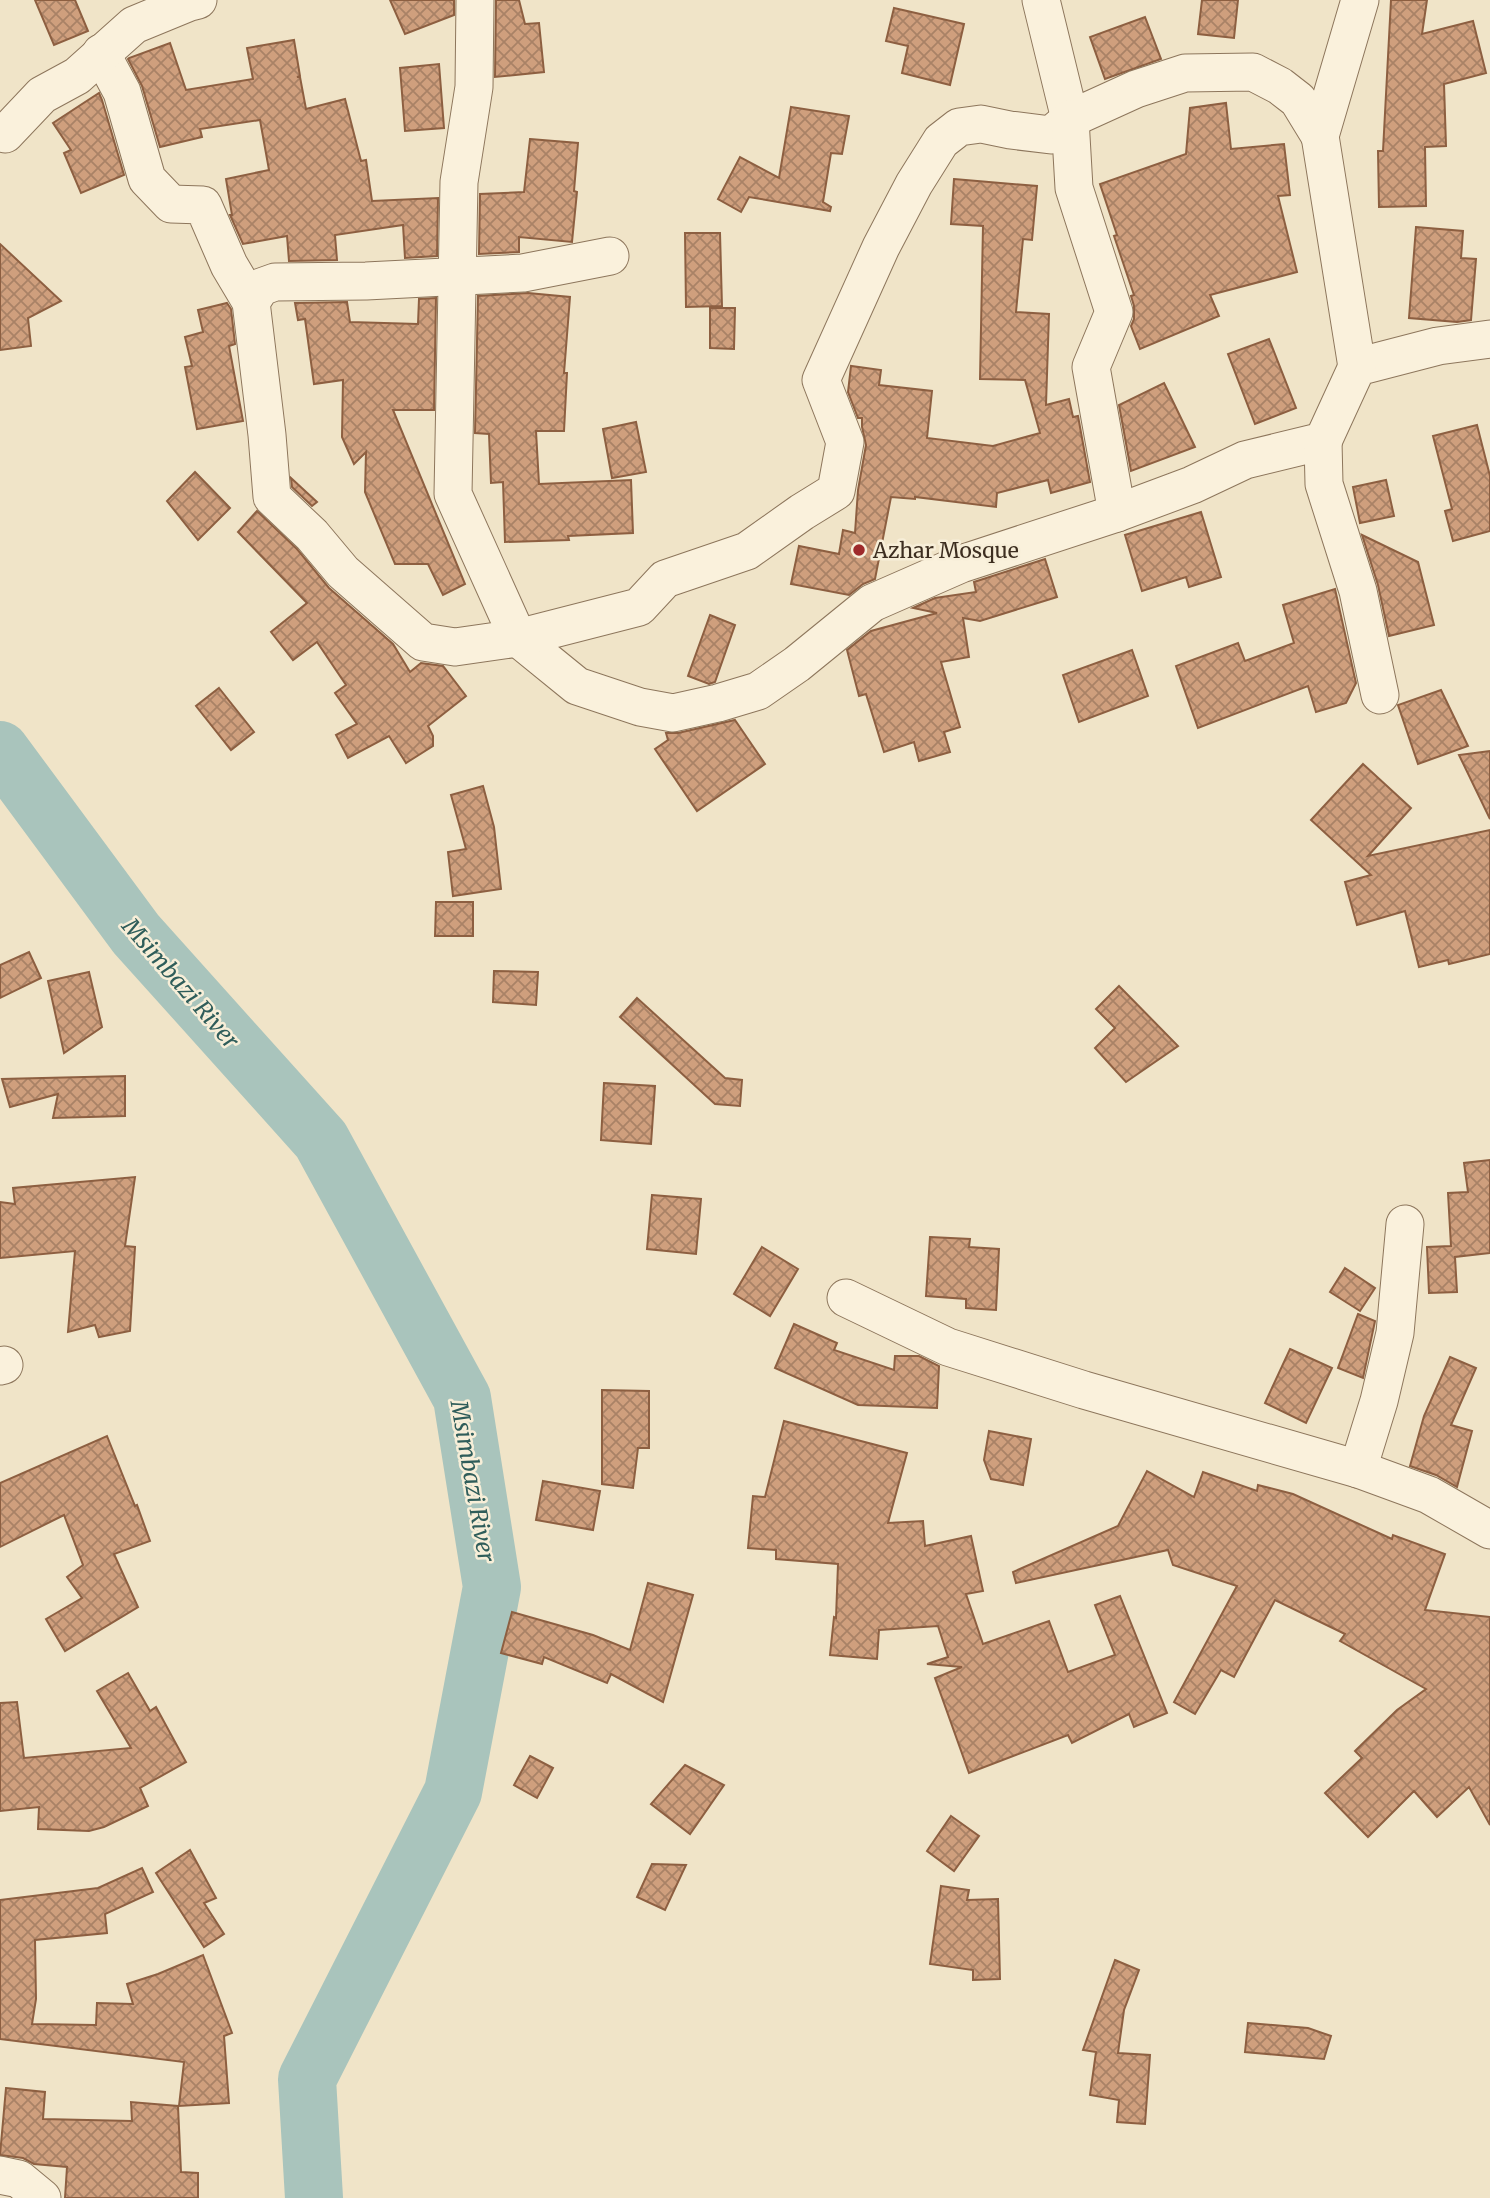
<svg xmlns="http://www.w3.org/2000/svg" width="1490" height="2198" viewBox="0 0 1490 2198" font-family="Merriweather,serif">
  <defs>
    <pattern id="building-cross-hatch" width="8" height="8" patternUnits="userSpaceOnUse" patternTransform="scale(1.75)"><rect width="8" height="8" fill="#cf9f7d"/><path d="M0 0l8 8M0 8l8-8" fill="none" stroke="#a98266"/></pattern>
  </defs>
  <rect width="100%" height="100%" fill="#f0e4c8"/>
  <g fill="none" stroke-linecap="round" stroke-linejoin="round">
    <path stroke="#a9c4bc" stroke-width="58" d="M0 750 136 934 321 1140 462 1398 492 1587 453 1792 307 2079 314 2198"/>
  </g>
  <g fill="url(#building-cross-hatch)" stroke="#8d5f41" stroke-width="2">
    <path d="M35 0H75L88 31 54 45Z"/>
    <path d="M390 0H454V15L405 34Z"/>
    <path d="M496 0H519L525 24 539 23 544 72 495 77Z"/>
    <path d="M1202 0H1238L1234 38 1198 34Z"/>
    <path d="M1391 0H1427L1422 34 1473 21 1486 73 1444 84 1446 146 1425 147 1426 206 1379 207 1378 151H1383Z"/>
    <path d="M894 8 964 24 950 85 902 73 908 46 886 41Z"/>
    <path d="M1145 17 1161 59 1105 79 1090 37Z"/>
    <path d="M294 40 300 76 297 77H300L306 109 345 99 361 161 366 160 372 201 438 198 437 256 405 258 403 225 335 235 337 260 289 261 287 236 243 244 230 215H232L226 179 269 170 260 120 200 129 202 137 160 147 142 86 128 59 129 58 170 43 186 90 253 79 247 48Z"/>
    <path d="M439 64 444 128 405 131 400 68Z"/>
    <path d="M99 93 102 100 124 175 81 193 64 153 71 150 53 123Z"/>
    <path d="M1226 103 1231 149 1284 144 1290 195 1278 196 1297 272 1210 295 1219 316 1140 349 1131 326 1134 319V306L1131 296 1134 295 1114 236 1117 235 1100 184 1186 154 1190 108Z"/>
    <path d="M791 107 849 116 842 154 831 153 823 202 831 207 830 211 749 197 741 212 718 199 740 157 779 178Z"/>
    <path d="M530 139 578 143 574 191 577 192 572 242 519 237V252L479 254 480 194 524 192Z"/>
    <path d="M954 179 1037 186 1032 240 1023 239 1016 312 1049 314 1046 405 1069 399 1073 417 1078 416 1090 482 1051 493 1048 480 997 493 996 507 915 497V499L891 497 875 579 863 584 849 595 791 584 799 546 839 554 843 530 855 533 858 490 866 445 862 427V418H858L848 392 851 366 881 370 879 385 932 391 927 438 993 446 1040 433 1025 380 980 379 983 226 951 224Z"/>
    <path d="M1416 227 1463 231 1461 258 1476 259 1471 320 1457 322 1409 318Z"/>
    <path d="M685 233H720L722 306 686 307Z"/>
    <path d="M0 244 61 301 28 318 31 346 0 350Z"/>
    <path d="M528 293 570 297 564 373H567L564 431H536L539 484 631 480 633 533 568 536 569 540 505 542 503 482 491 483 489 434 475 433 478 296Z"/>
    <path d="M436 298 434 410H393L465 584 443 595 428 564H395L365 492 366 452 354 464 342 437 343 380 314 384 305 319 298 320 295 303 347 302 350 322 418 324 419 299Z"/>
    <path d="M227 303 231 309 235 344 229 346 243 421 197 429 185 367 192 366 185 337 203 332 198 310Z"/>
    <path d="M710 308H735L734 349 710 348Z"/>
    <path d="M1269 339 1296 408 1255 424 1228 354Z"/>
    <path d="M1164 383 1195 447 1131 471 1119 405Z"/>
    <path d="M636 422 646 472 612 478 603 429Z"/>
    <path d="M1477 425 1490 476V531L1453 541 1445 511 1452 509 1433 436Z"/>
    <path d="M195 472 230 508 198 540 167 501Z"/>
    <path d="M291 478 317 502 312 506 292 487Z"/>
    <path d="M1386 480 1394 516 1360 523 1353 487Z"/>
    <path d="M257 511 297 549 329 588 393 644 410 672 421 663 443 666 466 696 428 726 433 736V746L406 763 389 736 348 758 336 735 357 724 335 693 346 685 317 642 293 660 271 632 307 603 238 532Z"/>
    <path d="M1201 512 1221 577 1189 587 1186 577 1142 591 1125 535Z"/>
    <path d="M1362 535 1418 562 1434 625 1389 636 1378 585Z"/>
    <path d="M1045 559 1057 597 980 621 963 618 969 657 941 662 960 727 944 732 950 752 919 761 914 742 884 752 866 694 859 696 847 650 871 631 937 613 913 608 935 598 976 592 974 582Z"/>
    <path d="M1335 589 1356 683 1346 703 1316 712 1308 686 1198 728 1176 666 1238 643 1245 661 1294 643 1283 605Z"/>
    <path d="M710 615 735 625 715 682 709 684 688 676Z"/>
    <path d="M1132 650 1148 696 1079 722 1063 675Z"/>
    <path d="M219 688 254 732 231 750 196 706Z"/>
    <path d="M1441 690 1468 746 1418 764 1398 705Z"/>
    <path d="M735 720 765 764 697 811 655 749 668 740 666 733H678Z"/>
    <path d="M1490 751V819L1459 755Z"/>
    <path d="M1363 764 1411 808 1368 856 1490 830V954L1449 964 1448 960 1419 967 1405 911 1357 925 1345 882 1371 875 1311 820Z"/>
    <path d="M483 786 494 827 501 889 453 896 448 852 466 849 451 795Z"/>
    <path d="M436 902H473V936H435Z"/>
    <path d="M29 952 41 978 0 998V965Z"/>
    <path d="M494 971 538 972 536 1005 493 1002Z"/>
    <path d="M89 972 102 1027 64 1053 48 981Z"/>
    <path d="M1119 986 1178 1046 1126 1082 1095 1048 1115 1028 1096 1009Z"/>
    <path d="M637 998 725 1078 742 1080 740 1106 715 1104 620 1017Z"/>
    <path d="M125 1076V1116L53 1118 58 1094 10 1107 2 1079Z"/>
    <path d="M604 1083 655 1086 651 1144 601 1140Z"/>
    <path d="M1490 1160V1253L1455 1257 1457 1292 1429 1293 1427 1247 1451 1246 1448 1193 1468 1192 1464 1163Z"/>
    <path d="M135 1177 125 1246 135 1247 130 1331 99 1337 95 1325 68 1332 75 1251 0 1258V1202L15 1204 13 1188Z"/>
    <path d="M652 1195 701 1199 696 1254 647 1249Z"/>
    <path d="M930 1237 970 1239 969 1247 999 1249 996 1310 966 1308V1299L926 1296Z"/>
    <path d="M762 1247 798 1269 770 1316 734 1294Z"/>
    <path d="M1345 1268 1375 1288 1360 1311 1330 1292Z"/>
    <path d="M1358 1314 1375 1321 1363 1378 1338 1368Z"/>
    <path d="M794 1324 837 1343 834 1350 894 1370 895 1356H919L939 1366 937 1408 858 1405 775 1368Z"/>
    <path d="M1290 1349 1332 1368 1306 1423 1265 1403Z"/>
    <path d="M1450 1357 1476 1368 1451 1425 1472 1431 1457 1487 1436 1475 1410 1466 1424 1416Z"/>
    <path d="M602 1390 649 1391V1448H638L633 1488 602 1484Z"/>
    <path d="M784 1421 907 1453 888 1523 923 1521 925 1546 971 1536 983 1591 966 1594 983 1644 1049 1621 1068 1672 1115 1655 1095 1605 1120 1596 1167 1713 1134 1727 1129 1714 1072 1743 1068 1735 969 1773 935 1678 962 1667 927 1664 948 1657 938 1626 879 1630 877 1659 830 1655 834 1617 836 1618 838 1564 776 1559V1550L748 1548 753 1496 765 1497Z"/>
    <path d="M989 1431 1031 1439 1023 1485 991 1479 984 1460Z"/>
    <path d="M107 1436 135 1506 137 1505 150 1541 114 1554 138 1607 65 1651 46 1619 82 1598 67 1577 83 1565 64 1515 0 1547V1483Z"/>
    <path d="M1147 1471 1194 1497 1203 1472 1257 1491 1258 1485 1293 1494 1392 1539 1393 1535 1445 1554 1425 1610 1490 1617V1825L1469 1787 1437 1817 1414 1791 1368 1837 1325 1793 1362 1758 1355 1751 1397 1710 1426 1689 1340 1641 1345 1634 1275 1600 1234 1677 1221 1670 1195 1714 1174 1702 1237 1586 1173 1565 1168 1550 1016 1583 1013 1572 1118 1526Z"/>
    <path d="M543 1481 600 1491 593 1530 536 1520Z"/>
    <path d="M648 1583 693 1595 663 1702 611 1674 607 1683 544 1657 542 1664 501 1653 512 1612 593 1635 630 1650Z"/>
    <path d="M128 1673 150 1711 156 1707 186 1762 140 1788 148 1806 104 1827 89 1831 38 1829 39 1807 0 1811V1703L17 1702 24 1758 131 1748 97 1691Z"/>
    <path d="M530 1756 553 1768 537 1798 514 1785Z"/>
    <path d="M685 1765 724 1785 690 1834 651 1804Z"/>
    <path d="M951 1816 979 1836 954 1871 927 1851Z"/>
    <path d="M190 1850 216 1898 204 1903 224 1934 204 1947 156 1873Z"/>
    <path d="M652 1864 686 1865 665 1910 637 1897Z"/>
    <path d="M142 1868 153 1892 105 1914 107 1933 35 1940 36 1999 32 2024 96 2025 97 2003 133 2004 127 1984 158 1974 203 1955 232 2033 224 2036 229 2103 179 2106 184 2062 0 2039V1900L98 1888Z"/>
    <path d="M941 1886 969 1890 967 1900 998 1899 1000 1979 973 1980V1970L930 1964Z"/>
    <path d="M1115 1960 1139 1970 1124 2010 1118 2053 1150 2055 1145 2124 1117 2122 1119 2100 1090 2095 1096 2052 1083 2050Z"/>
    <path d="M1248 2023 1308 2028 1331 2036 1324 2059 1245 2052Z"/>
    <path d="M6 2088 45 2092 43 2119 132 2121 131 2102 178 2106 181 2172 198 2173V2198H65L67 2167 34 2164 23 2158 0 2155Z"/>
  </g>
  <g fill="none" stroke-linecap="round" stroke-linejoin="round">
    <defs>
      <g id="street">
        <path d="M475 0 474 87 459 182 453 494 518 638 577 686 640 707 673 713 718 703 758 691 797 664 872 603 961 564 1117 513 1192 485 1245 460 1323 441 1357 367 1438 346 1490 339"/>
        <path d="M1041 0 1070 119 1136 89 1185 73 1253 72 1280 86 1298 100 1320 136"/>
        <path d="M101 53 122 92 147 179 171 204 203 205 229 265 251 302 267 435 272 497 312 535 343 572 423 642 455 647 518 638 639 607 665 579 747 551 802 512 836 491 845 442 821 380 881 247 914 184 941 141 959 127 981 124 1010 130 1051 135 1070 119"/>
        <path d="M1070 119 1074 188 1114 312 1091 367 1117 513"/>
        <path d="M5 134 42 95 77 76 134 25 190 2 198 0"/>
        <path d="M251 302 261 287 275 282 366 281 523 273 610 256"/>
        <path d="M1357 367 1320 136 1360 0"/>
        <path d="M1323 441 1324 484 1358 591 1380 695"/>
        <path d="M846 1298 948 1347 1084 1390 1358 1469 1429 1495 1490 1530"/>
        <path d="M0 1366 4 1365"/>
        <path d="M1358 1469 1379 1401 1395 1333 1405 1224"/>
        <path d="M0 2175 19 2179 42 2198"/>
      </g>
    </defs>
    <use href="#street" stroke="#8d765c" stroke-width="39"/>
    <use href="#street" stroke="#faf1dc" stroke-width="37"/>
  </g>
  <circle fill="#9e2a2b" stroke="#f7eed8" stroke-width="2.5" cx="859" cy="550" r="7"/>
  <g text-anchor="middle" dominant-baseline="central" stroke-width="5" stroke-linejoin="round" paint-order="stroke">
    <g font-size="21" fill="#3d2e20" stroke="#f7eed8" text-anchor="start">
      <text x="873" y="550">Azhar Mosque</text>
    </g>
    <g font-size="23" font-style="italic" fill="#2f5d5a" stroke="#f7eed8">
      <text transform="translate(181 983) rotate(49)">Msimbazi River</text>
      <text transform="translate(473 1481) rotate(80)">Msimbazi River</text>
    </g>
  </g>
</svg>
